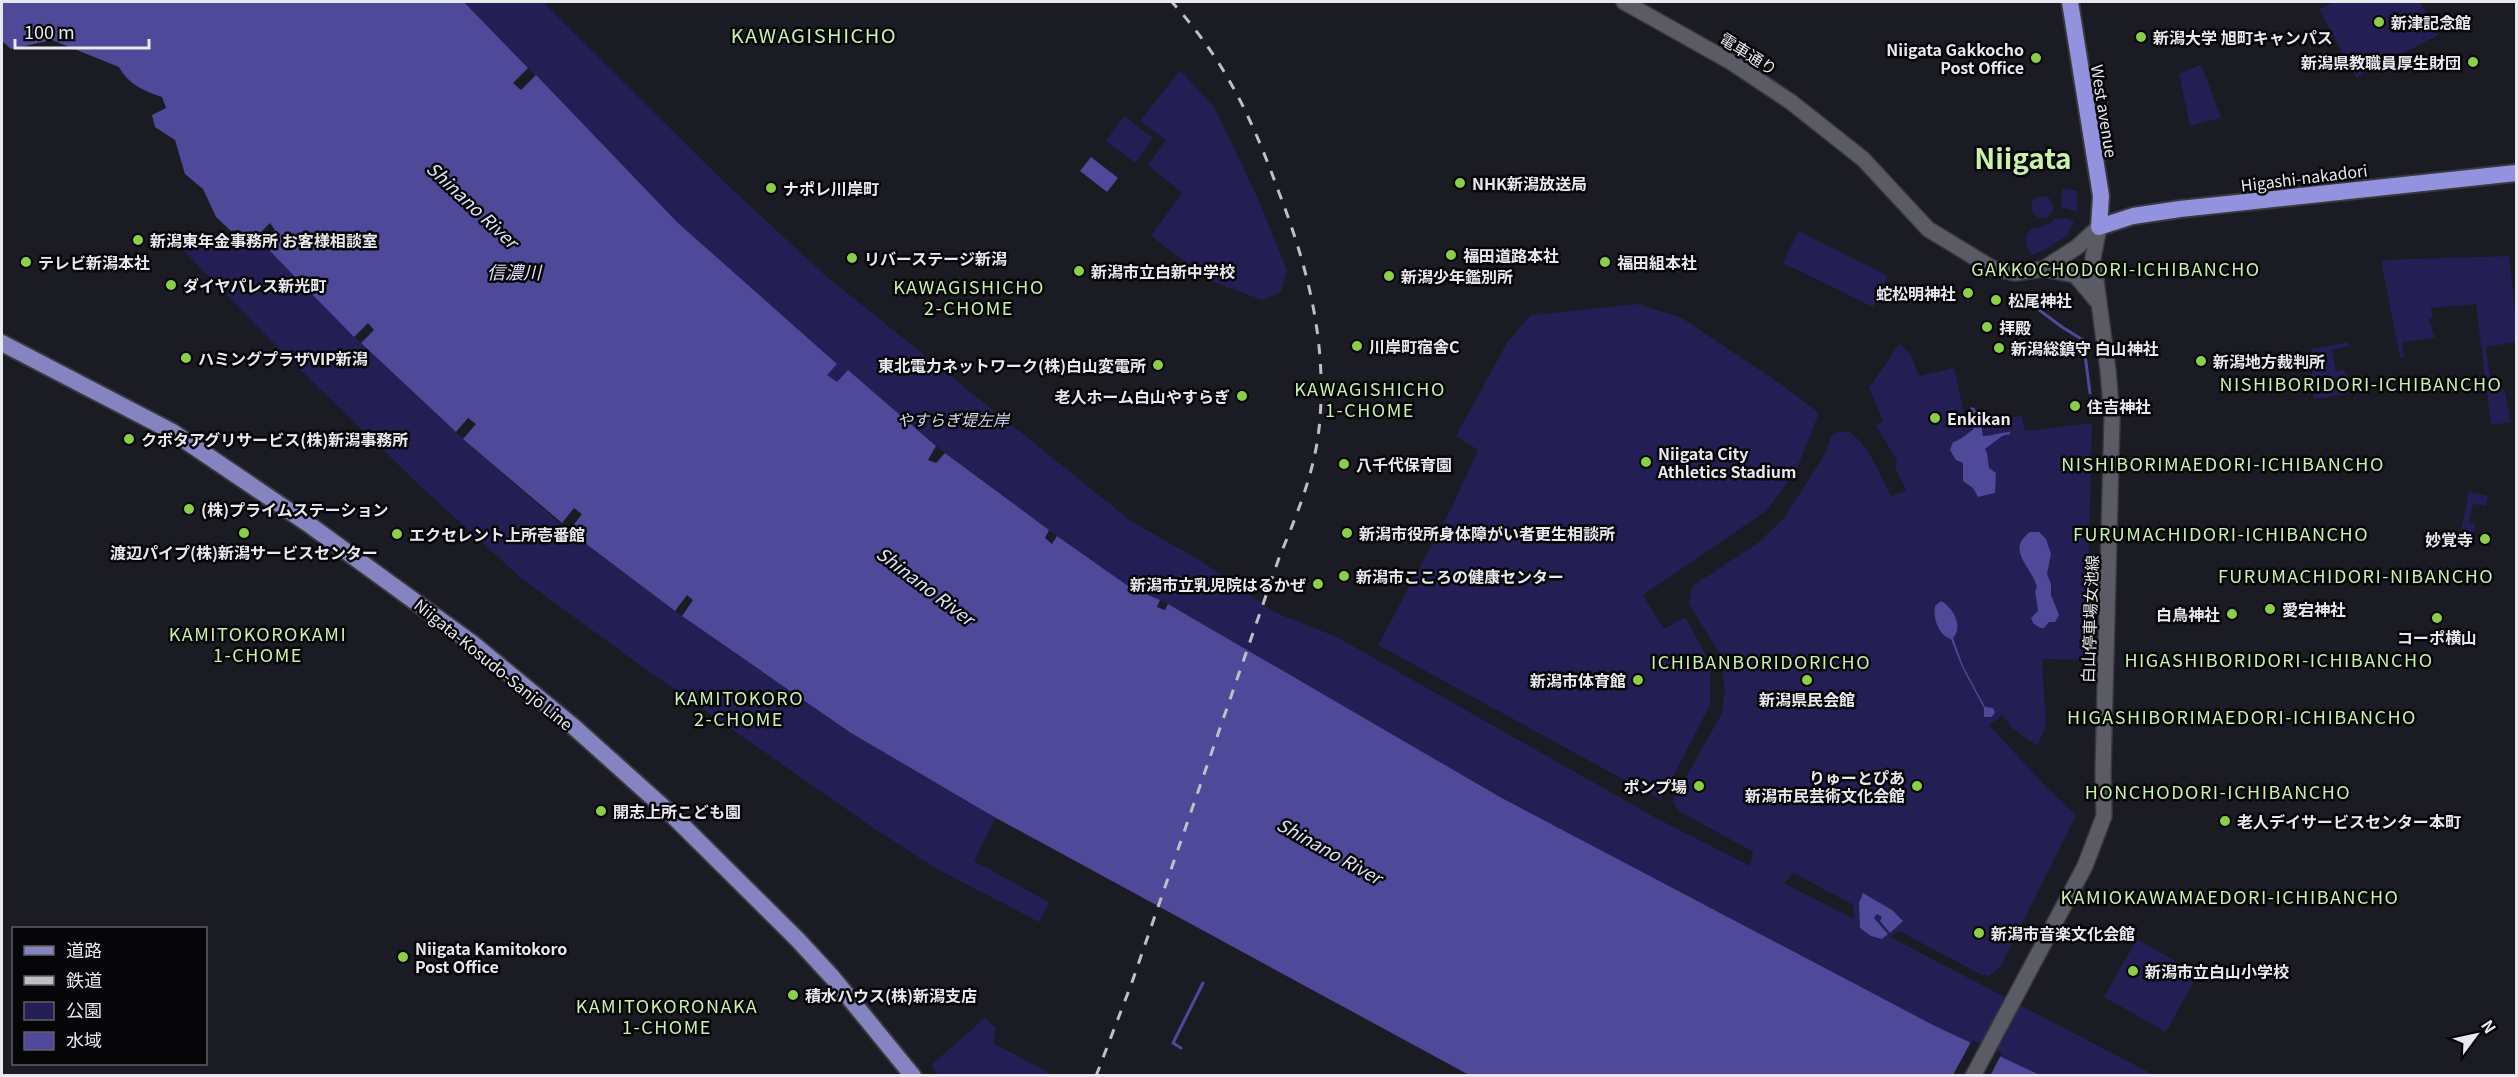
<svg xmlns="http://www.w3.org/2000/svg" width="2518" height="1077" viewBox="0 0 2518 1077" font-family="Georgia,'Noto Sans JP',serif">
  <rect width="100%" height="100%" fill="#1a1b23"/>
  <g fill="#231e54" fill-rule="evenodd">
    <path d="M464 2H543L721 179 826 276 1131 521 1201 561 1274 612 1337 637 1656 818 1750 866 1753 852 1677 810 1673 800 1721 715 1725 691 1721 661 1716 647 1689 604 1691 590 1694 585 1759 542 1784 518 1825 454 1830 439 1834 433 1848 431C1870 446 1879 473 1891 496L1906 491 1895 467 1897 460 1876 426 1883 421 1869 388 1899 344 1910 353 1919 376 1954 368 1966 422 2022 416 2025 431 2092 423 2086 660 2042 659 2046 727 2037 746 2012 728 2002 715 1989 725 2048 789 2076 815 2000 967 1989 976 1980 974 1899 931 1890 937 2154 1075H2040L1935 1026 1500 797 1168 604 1131 588 1057 536 936 446 848 370 837 383 826 375 836 364 678 223ZM1794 873 1853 905 1854 919 1784 883Z"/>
    <path d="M2334 2H2420L2438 35 2356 78 2319 9Z"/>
    <path d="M2200 65 2203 69 2221 118 2190 126 2179 74Z"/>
    <path d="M1180 70 1215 108 1259 201 1287 270 1281 292 1262 300 1211 281 1151 236 1182 193 1148 165 1166 140 1140 121Z"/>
    <path d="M1124 116 1153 138 1135 163 1106 141Z"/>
    <path d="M2062 188 2077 191V211L2061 207Z"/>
    <circle cx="2042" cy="207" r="11"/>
    <path d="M2065 218 2074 221 2068 235 2048 248 2032 255C2024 247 2024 237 2030 229L2045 226 2055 219Z"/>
    <path d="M1798 231 1888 276 1873 307 1783 263Z"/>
    <path d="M262 243 361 343 463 439 569 531 675 611 851 733 996 818 974 861 1049 902 1039 922 935 868 872 827 644 668 522 579 418 484 286 356 183 250 188 244Z"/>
    <path d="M2509 256 2516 318V342L2486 347 2492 389H2504L2511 422 2491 425 2476 304 2431 308 2433 318 2429 319 2435 338 2402 342 2404 357H2400L2381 260Z"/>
    <path d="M1638 304 1682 318 1785 387 1819 413 1795 473 1766 511 1643 595 1664 629 1685 617 1710 663V705L1661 800 1378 645 1452 507 1478 450 1456 436 1508 341 1531 315Z"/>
    <path d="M2348 342 2349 346 2332 350 2336 371 2343 370 2346 373 2349 394 2313 399 2311 349Z"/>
    <path d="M2469 492 2488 496 2486 506 2473 504 2469 523 2475 524 2473 540 2460 537Z"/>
    <path d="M2137 939 2198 974 2166 1032 2104 997Z"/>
    <path d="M985 1018 996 1028 993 1043 1053 1075H938L931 1065Z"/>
  </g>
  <g fill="#4e4998">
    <path d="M2 2H464L528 68 513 83 521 90 536 75 678 223 837 364 827 375 837 382 848 370 936 446 928 460 936 463 945 453 1049 530 1045 538 1052 544 1057 536 1131 588 1160 600 1157 607 1165 610 1168 604 1500 797 1935 1026 2040 1075H1469L996 818 851 733 682 616 693 600 687 595 675 611 569 531 582 514 574 508 562 523 463 439 476 424 468 418 456 432 361 343 374 330 368 323 354 337 262 243 275 230 270 223 255 238 243 237 238 230 231 231 216 217 203 189 185 174 175 140 155 127 152 115 166 108 162 97C144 91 128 84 119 67L52 40 11 49 2 41Z"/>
    <path d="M1091 157 1118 178 1107 192 1080 171Z"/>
    <path d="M1970 407 1974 408 1980 417 1983 436C1993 436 2000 432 2010 432V434L2002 436 1985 449 1987 453 1989 468 1996 473 1995 493 1978 497 1973 488 1963 481V463L1956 460 1950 450 1953 442C1961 440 1966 434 1973 430L1975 420Z"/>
    <path d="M2030 532H2039L2046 539 2051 554 2047 574 2051 584V595L2059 615 2055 622H2049L2044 628H2040L2033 623 2031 618 2038 611 2035 591 2037 587C2032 567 2005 550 2030 532Z"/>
    <path d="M1941 601C1953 607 1964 627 1953 638L1963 666 1985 707 1993 708 1995 713 1991 717H1984V708L1962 667 1951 639C1938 635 1933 618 1935 606Z"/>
    <path d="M1863 893 1892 910 1903 921 1890 933 1880 921 1882 917 1877 914 1874 918 1888 934 1882 939 1871 936 1860 928 1859 903Z"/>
  </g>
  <path fill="#1a1b23" d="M1972 1040 2002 1053 1990 1076 1953 1075Z"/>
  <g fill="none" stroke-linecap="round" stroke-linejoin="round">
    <g stroke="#4e4998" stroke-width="3">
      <path d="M2019 295 2062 327 2083 340 2090 393"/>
      <path d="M1181 1048 1173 1043 1203 983"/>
    </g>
    <defs>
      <g id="secondary">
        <path d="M1624 2 1731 62 1791 102 1863 159 1928 229 1992 268 2015 273 2043 269 2077 247 2099 227"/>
        <path d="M2043 269 2075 275 2097 301"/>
        <path d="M1973 1076 2085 866 2104 816 2103 772 2112 418 2108 370 2093 258 2099 227"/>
      </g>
      <path id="primary" d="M2 343 171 431 307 523 472 643 574 727 671 814 798 940 833 978 913 1076"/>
      <path id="trunk" d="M2070 2 2101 196 2099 227 2133 216 2180 209 2516 173"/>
    </defs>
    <use href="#secondary" stroke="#38383e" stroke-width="18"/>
    <use href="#primary" stroke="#38383e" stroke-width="20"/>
    <use href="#trunk" stroke="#38383e" stroke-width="20"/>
    <use href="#secondary" stroke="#5a5b64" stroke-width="15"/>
    <use href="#primary" stroke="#8484c0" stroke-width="16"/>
    <use href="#trunk" stroke="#9292df" stroke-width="16"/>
    <path stroke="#bfbfc6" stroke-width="3" stroke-dasharray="10 10" stroke-linecap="butt" d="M1096 1076 1131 985 1279 558C1296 517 1314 474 1319 429 1328 345 1308 267 1278 190 1251 116 1225 61 1172 2"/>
  </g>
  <g fill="#89cf48" stroke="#060609" stroke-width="2">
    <circle cx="2379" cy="22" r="6"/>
    <circle cx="2141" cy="37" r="6"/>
    <circle cx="2036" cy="58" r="6"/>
    <circle cx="2473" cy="62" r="6"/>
    <circle cx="1460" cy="183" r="6"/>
    <circle cx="771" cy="188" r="6"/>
    <circle cx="138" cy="240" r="6"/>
    <circle cx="1451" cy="255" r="6"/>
    <circle cx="852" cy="258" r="6"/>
    <circle cx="26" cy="262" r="6"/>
    <circle cx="1605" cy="262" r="6"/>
    <circle cx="1079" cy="271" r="6"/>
    <circle cx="1389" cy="276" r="6"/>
    <circle cx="171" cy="285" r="6"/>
    <circle cx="1968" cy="293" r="6"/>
    <circle cx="1996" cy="300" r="6"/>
    <circle cx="1987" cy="327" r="6"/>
    <circle cx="1357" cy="346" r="6"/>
    <circle cx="1999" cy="348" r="6"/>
    <circle cx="186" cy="358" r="6"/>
    <circle cx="2201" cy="361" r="6"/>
    <circle cx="1158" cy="365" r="6"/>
    <circle cx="1242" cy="396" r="6"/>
    <circle cx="2075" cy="406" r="6"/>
    <circle cx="1935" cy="418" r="6"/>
    <circle cx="129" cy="439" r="6"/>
    <circle cx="1646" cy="462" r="6"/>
    <circle cx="1344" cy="464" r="6"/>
    <circle cx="189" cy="509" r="6"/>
    <circle cx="244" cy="533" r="6"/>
    <circle cx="1347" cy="533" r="6"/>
    <circle cx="397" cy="534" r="6"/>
    <circle cx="2485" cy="539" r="6"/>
    <circle cx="1344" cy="576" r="6"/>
    <circle cx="1318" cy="584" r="6"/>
    <circle cx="2270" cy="609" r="6"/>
    <circle cx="2232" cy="614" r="6"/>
    <circle cx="2437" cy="618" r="6"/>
    <circle cx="1638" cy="680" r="6"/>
    <circle cx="1807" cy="680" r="6"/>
    <circle cx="1699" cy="786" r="6"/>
    <circle cx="1917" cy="786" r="6"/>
    <circle cx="601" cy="811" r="6"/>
    <circle cx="2225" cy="821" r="6"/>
    <circle cx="1979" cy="933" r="6"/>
    <circle cx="403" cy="957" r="6"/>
    <circle cx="2133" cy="971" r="6"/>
    <circle cx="793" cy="995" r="6"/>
  </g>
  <g text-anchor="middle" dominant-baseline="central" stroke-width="5" stroke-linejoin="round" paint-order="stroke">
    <g font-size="16" font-weight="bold" fill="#e8e8ee" stroke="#060609" text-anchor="start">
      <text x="2391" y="22">新津記念館</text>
      <text x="2153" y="37">新潟大学 旭町キャンパス</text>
      <text x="2024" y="49" text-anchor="end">Niigata Gakkocho<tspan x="2024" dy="18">Post Office</tspan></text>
      <text x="2461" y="62" text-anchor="end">新潟県教職員厚生財団</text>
      <text x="1472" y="183">NHK新潟放送局</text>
      <text x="783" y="188">ナポレ川岸町</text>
      <text x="150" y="240">新潟東年金事務所 お客様相談室</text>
      <text x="1463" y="255">福田道路本社</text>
      <text x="864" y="258">リバーステージ新潟</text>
      <text x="38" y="262">テレビ新潟本社</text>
      <text x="1617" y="262">福田組本社</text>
      <text x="1091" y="271">新潟市立白新中学校</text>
      <text x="1401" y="276">新潟少年鑑別所</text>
      <text x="183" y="285">ダイヤパレス新光町</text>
      <text x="1956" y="293" text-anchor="end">蛇松明神社</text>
      <text x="2008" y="300">松尾神社</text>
      <text x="1999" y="327">拝殿</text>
      <text x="1369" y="346">川岸町宿舎C</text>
      <text x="2011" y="348">新潟総鎮守 白山神社</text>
      <text x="198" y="358">ハミングプラザVIP新潟</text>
      <text x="2213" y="361">新潟地方裁判所</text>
      <text x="1146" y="365" text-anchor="end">東北電力ネットワーク(株)白山変電所</text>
      <text x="1230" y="396" text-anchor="end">老人ホーム白山やすらぎ</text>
      <text x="2087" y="406">住吉神社</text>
      <text x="1947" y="418">Enkikan</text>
      <text x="141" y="439">クボタアグリサービス(株)新潟事務所</text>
      <text x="1658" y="453">Niigata City<tspan x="1658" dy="18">Athletics Stadium</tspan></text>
      <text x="1356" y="464">八千代保育園</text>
      <text x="201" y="509">(株)プライムステーション</text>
      <text x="1359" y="533">新潟市役所身体障がい者更生相談所</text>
      <text x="409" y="534">エクセレント上所壱番館</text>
      <text x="2473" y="539" text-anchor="end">妙覚寺</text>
      <text x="244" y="552" text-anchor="middle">渡辺パイプ(株)新潟サービスセンター</text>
      <text x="1356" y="576">新潟市こころの健康センター</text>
      <text x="1306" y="584" text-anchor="end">新潟市立乳児院はるかぜ</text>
      <text x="2282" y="609">愛宕神社</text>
      <text x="2220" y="614" text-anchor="end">白鳥神社</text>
      <text x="2437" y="637" text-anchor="middle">コーポ横山</text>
      <text x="1626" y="680" text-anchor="end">新潟市体育館</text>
      <text x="1807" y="699" text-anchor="middle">新潟県民会館</text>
      <text x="1905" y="777" text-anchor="end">りゅーとぴあ<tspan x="1905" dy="18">新潟市民芸術文化会館</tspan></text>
      <text x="1687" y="786" text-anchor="end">ポンプ場</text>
      <text x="613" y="811">開志上所こども園</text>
      <text x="2237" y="821">老人デイサービスセンター本町</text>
      <text x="1991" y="933">新潟市音楽文化会館</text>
      <text x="415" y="948">Niigata Kamitokoro<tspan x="415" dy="18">Post Office</tspan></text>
      <text x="2145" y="971">新潟市立白山小学校</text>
      <text x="805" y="995">積水ハウス(株)新潟支店</text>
    </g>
    <g font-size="16" fill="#e8e8ee" stroke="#060609">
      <text transform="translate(1749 53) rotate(32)">電車通り</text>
      <text transform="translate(2105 111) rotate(81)">West avenue</text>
      <text transform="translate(2304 177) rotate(-7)">Higashi-nakadori</text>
      <text transform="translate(2089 619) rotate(-88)">白山停車場女池線</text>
      <text transform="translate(494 664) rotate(39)">Niigata-Kosudo-Sanjō Line</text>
    </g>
    <g font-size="16" font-style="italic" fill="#d8d9f0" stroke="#060609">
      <text x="953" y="419">やすらぎ堤左岸</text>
    </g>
    <g font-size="18" font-style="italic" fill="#e0e1f8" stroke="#060609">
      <text transform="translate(473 204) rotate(43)">Shinano River</text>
      <text x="514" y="271">信濃川</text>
      <text transform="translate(926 585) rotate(37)">Shinano River</text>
      <text transform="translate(1330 850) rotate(29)">Shinano River</text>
    </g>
    <g font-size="18" letter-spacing="1.5" fill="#c9f1ac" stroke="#060609">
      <text x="2116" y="268">GAKKOCHODORI-ICHIBANCHO</text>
      <text x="969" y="286">KAWAGISHICHO<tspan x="969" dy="21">2-CHOME</tspan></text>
      <text x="2361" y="383">NISHIBORIDORI-ICHIBANCHO</text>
      <text x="1370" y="388">KAWAGISHICHO<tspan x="1370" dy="21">1-CHOME</tspan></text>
      <text x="2223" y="463">NISHIBORIMAEDORI-ICHIBANCHO</text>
      <text x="2221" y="533">FURUMACHIDORI-ICHIBANCHO</text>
      <text x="2356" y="575">FURUMACHIDORI-NIBANCHO</text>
      <text x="258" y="633">KAMITOKOROKAMI<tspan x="258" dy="21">1-CHOME</tspan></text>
      <text x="2279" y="659">HIGASHIBORIDORI-ICHIBANCHO</text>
      <text x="1761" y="661">ICHIBANBORIDORICHO</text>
      <text x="739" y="697">KAMITOKORO<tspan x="739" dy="21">2-CHOME</tspan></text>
      <text x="2242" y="716">HIGASHIBORIMAEDORI-ICHIBANCHO</text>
      <text x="2218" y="791">HONCHODORI-ICHIBANCHO</text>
      <text x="2230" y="896">KAMIOKAWAMAEDORI-ICHIBANCHO</text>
      <text x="667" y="1005">KAMITOKORONAKA<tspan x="667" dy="21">1-CHOME</tspan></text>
    </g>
    <g font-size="20" letter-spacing="1.5" fill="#c9f1ac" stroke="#060609">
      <text x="814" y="34">KAWAGISHICHO</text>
    </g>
    <g font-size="28" font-weight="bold" fill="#c9f1ac" stroke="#060609">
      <text x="2023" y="157">Niigata</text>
    </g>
  </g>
  <rect width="2518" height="1077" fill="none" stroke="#e8e8ee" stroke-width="6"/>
  <rect x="12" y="927" width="195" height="138" fill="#060609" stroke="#606065" stroke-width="1.5"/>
  <rect x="24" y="946" width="30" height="9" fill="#8484c0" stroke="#606065" stroke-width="1.5"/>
  <text x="66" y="957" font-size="18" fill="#e8e8ee">道路</text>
  <rect x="24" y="976" width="30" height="9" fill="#bfbfc6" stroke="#606065" stroke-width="1.5"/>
  <text x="66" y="987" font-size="18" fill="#e8e8ee">鉄道</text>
  <rect x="24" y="1002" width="30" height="18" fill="#231e54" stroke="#606065" stroke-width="1.5"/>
  <text x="66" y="1017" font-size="18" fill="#e8e8ee">公園</text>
  <rect x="24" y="1032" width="30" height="18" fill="#4e4998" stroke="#606065" stroke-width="1.5"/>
  <text x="66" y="1047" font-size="18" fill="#e8e8ee">水域</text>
  <g transform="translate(2476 1035) rotate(57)" stroke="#060609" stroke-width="4.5" paint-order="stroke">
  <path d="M0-4.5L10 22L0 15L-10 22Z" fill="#e8e8ee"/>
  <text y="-9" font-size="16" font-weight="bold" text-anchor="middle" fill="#e8e8ee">N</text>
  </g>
  <path d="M15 39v9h134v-9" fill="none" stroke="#e8e8ee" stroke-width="3"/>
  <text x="24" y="39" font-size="18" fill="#e8e8ee" stroke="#060609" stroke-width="4.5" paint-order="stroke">100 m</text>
</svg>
